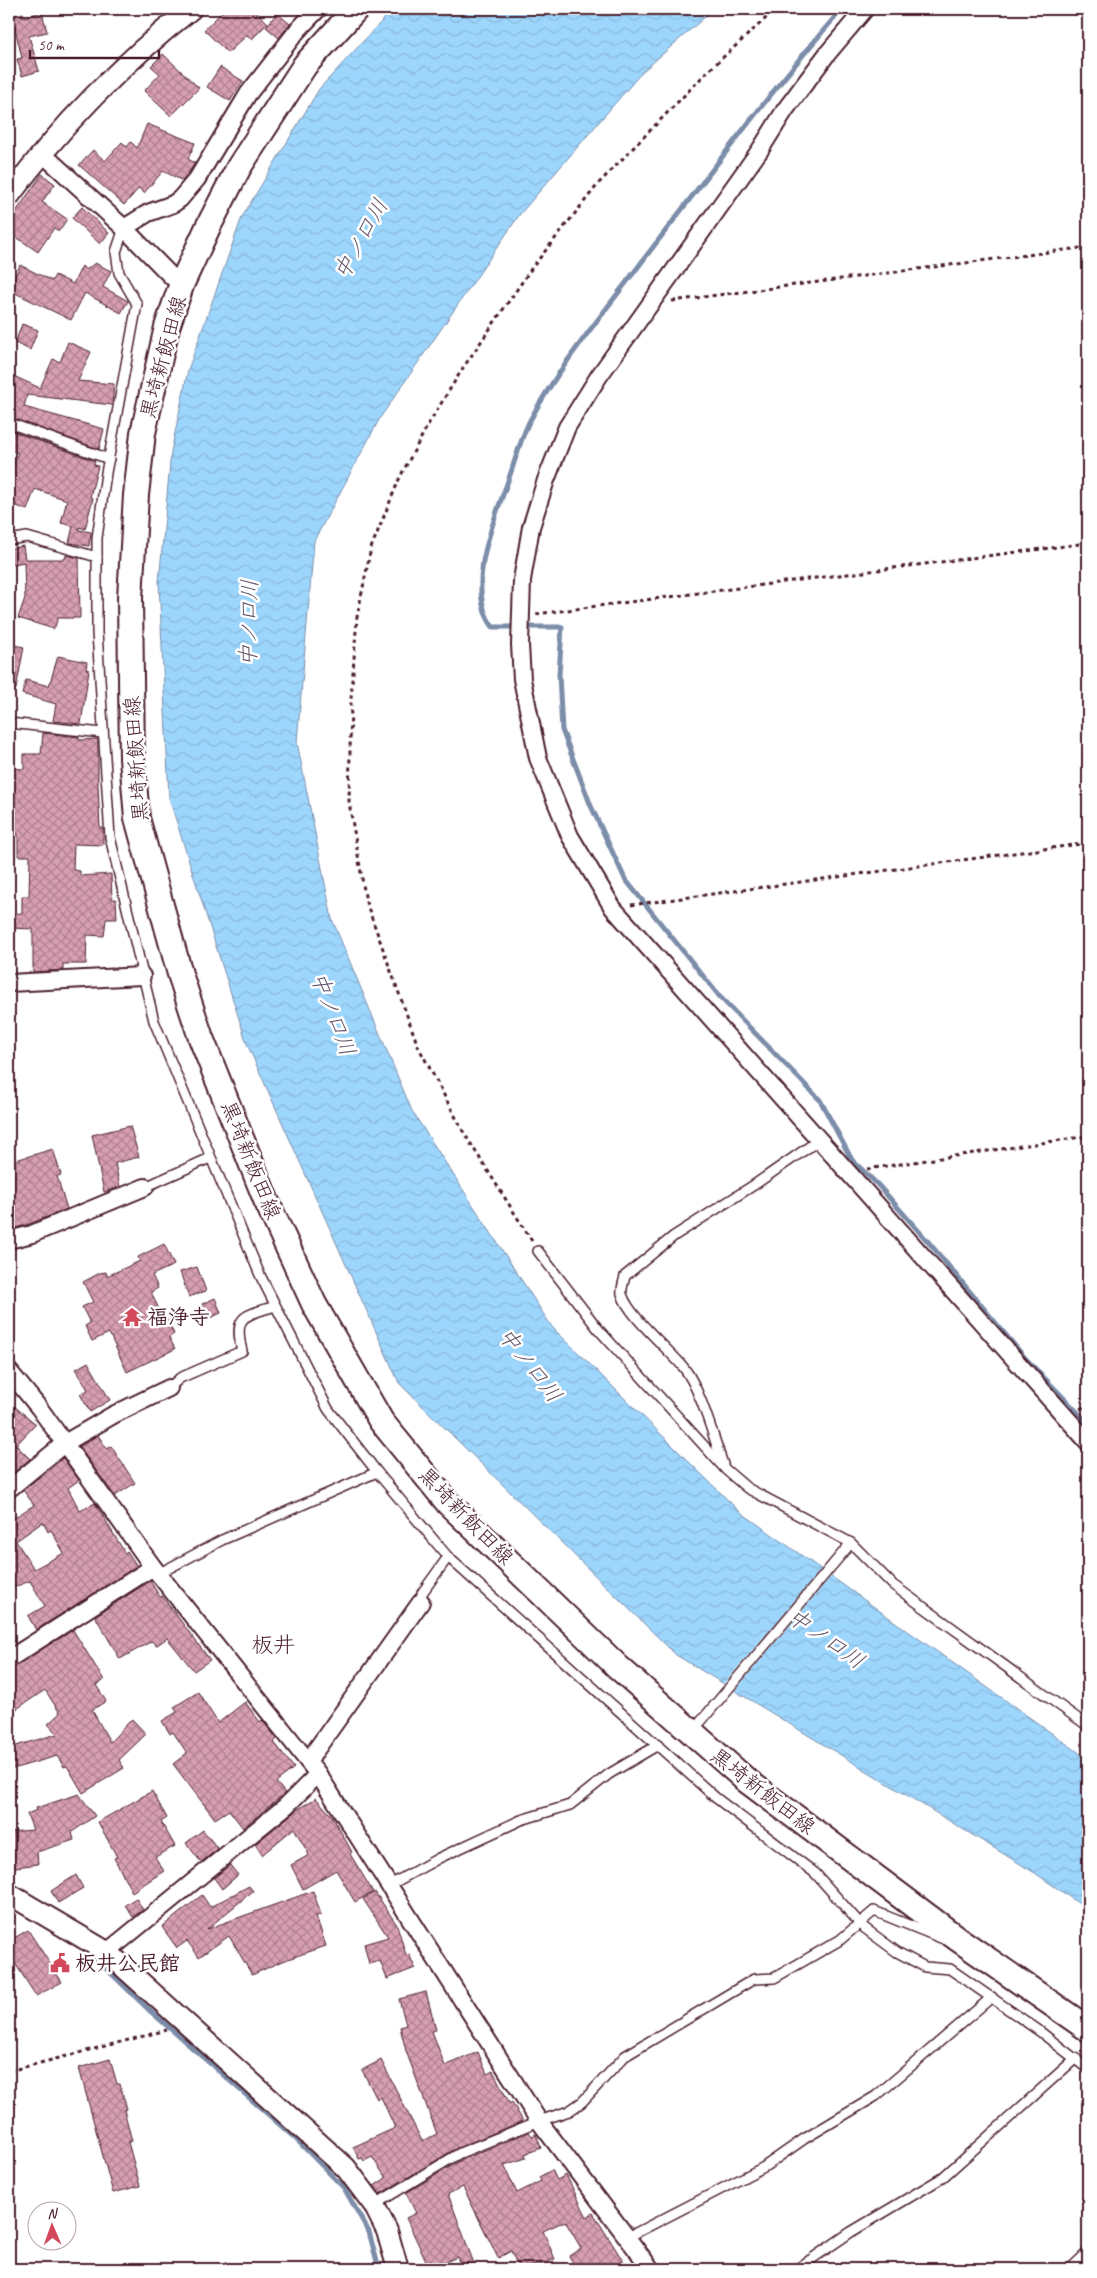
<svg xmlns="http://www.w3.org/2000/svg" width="1097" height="2278" viewBox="0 0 1097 2278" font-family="Caveat,'Klee One',sans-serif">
  <defs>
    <pattern id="water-waves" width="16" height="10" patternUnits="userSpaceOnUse" patternTransform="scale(1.25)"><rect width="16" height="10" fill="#9dd6fd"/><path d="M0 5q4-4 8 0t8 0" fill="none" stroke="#89b7d9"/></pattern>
    <pattern id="building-cross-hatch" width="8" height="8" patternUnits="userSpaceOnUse" patternTransform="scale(1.25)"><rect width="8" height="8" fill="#d79fb2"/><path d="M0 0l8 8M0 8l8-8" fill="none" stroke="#b08191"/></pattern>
  </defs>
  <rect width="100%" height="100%" fill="#fff"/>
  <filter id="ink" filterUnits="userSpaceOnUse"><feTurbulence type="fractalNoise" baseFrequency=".02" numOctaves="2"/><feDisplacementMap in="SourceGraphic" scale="10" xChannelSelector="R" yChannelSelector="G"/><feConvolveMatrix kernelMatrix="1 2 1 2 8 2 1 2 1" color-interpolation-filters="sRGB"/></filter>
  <g filter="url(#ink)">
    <path fill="url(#water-waves)" stroke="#7c8da9" d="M393 9H714L642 72 520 214 380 418 314 541 297 742 332 919 412 1111 552 1327 739 1511 1088 1759V1910L1035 1873 676 1655 399 1383 247 1044 169 798 159 582 171 452 188 370 242 217 319 89Z"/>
    <path fill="#fff" d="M823 1567 833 1574 733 1693 722 1686Z"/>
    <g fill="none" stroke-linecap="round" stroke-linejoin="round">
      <g stroke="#7c8da9" stroke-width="5">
        <path d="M842 9C773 88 711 172 647 255 608 308 560 364 529 422 521 438 516 458 510 475 496 516 463 587 493 627H562L559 675 562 730 591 806 625 879 720 997 820 1100 852 1160 878 1185 931 1245 1025 1358 1088 1423"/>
        <path d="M87 1950 148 2009 295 2138 344 2188 369 2232 379 2269"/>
      </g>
    </g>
    <g fill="url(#building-cross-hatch)" stroke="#4a1f2b" fill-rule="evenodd">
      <path d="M225 9H253L268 23 252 39 247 35 228 53 204 30Z"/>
      <path d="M42 12 47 32 29 36 39 71 22 76 17 59 22 58 12 16 23 13 24 17Z"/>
      <path d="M277 13 290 24 279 38 266 27Z"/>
      <path d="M163 54 199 88 171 116 144 91 160 74 151 66Z"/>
      <path d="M220 67 243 81 230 101 207 87Z"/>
      <path d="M147 124 195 143 188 159 195 163 183 181 163 171 144 193 139 188 124 205 79 165 93 150 105 161 122 142 127 147 131 142 137 148Z"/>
      <path d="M42 174 55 184 42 202 67 219 59 231 54 228 38 252 9 232V222Z"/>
      <path d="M82 207 109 233 100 244 72 218Z"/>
      <path d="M95 263 111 271 103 287 128 301 121 313 85 293 71 320 9 290 20 265 52 281 55 275 73 284 82 266 86 270Z"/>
      <path d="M22 324 38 330 30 350 15 343Z"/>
      <path d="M68 342 91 352 78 381 114 384 112 405 27 395 24 407 104 429 99 449 9 417V374L40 388 53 359 60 362Z"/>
      <path d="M9 430 95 461 94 465 98 466 90 497 93 498 85 529 79 527V530L91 532 89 546 69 543 73 526 61 523 67 500 35 489 27 510 9 503V477L18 453 9 449Z"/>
      <path d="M23 546 25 559H65L66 555 79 558 80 618H58L54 629 18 618 25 598 24 562 9 565V549Z"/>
      <path d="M9 644 24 647 16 689H9Z"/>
      <path d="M58 656 87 662 86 669 89 670 81 724 53 721 56 704 22 694 26 680 49 686Z"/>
      <path d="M43 733 79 737V740L98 739V785L100 828H103V845L74 844 73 870 80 871V876L111 874 112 899H116L117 919H106L104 936 87 935 86 964H63V970L33 972V929L9 928V914L22 913V896H29L30 856H18V834H9V768L24 769V754H41Z"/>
      <path d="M130 1126 139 1157 115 1163 120 1187 104 1192 92 1135Z"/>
      <path d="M53 1149 61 1175 57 1176 67 1209 29 1224 9 1230V1184L13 1183 9 1162Z"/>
      <path d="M164 1244 174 1265 152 1275 158 1288 151 1292 163 1318 166 1317 174 1334 169 1337 175 1349 127 1372 109 1333 92 1341 85 1326 90 1323 82 1307 93 1302 83 1282 100 1273 106 1272 107 1276 140 1261 138 1257Z"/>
      <path d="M197 1267 206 1291 189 1297 180 1272Z"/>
      <path d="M215 1298 221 1313 208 1319 202 1304Z"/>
      <path d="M88 1362 110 1400 90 1412 80 1394 88 1390 76 1369Z"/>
      <path d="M9 1402 36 1424 16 1445 30 1459 13 1473 9 1468Z"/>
      <path d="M98 1435 107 1449 111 1446 135 1483 115 1496 79 1447Z"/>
      <path d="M63 1458 79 1480 68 1488 80 1511 95 1503 125 1553 127 1551 137 1566 36 1630 28 1616 45 1606 30 1581 9 1589V1521L34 1505 23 1490ZM43 1522 48 1532 51 1530 64 1553 34 1569 16 1541Z"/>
      <path d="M150 1581 160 1597 162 1596 210 1660 194 1671 167 1638 156 1646 152 1641 120 1659 95 1616Z"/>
      <path d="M73 1630 104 1680 96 1685 106 1701 92 1710 110 1742 132 1719 146 1734 119 1760 124 1768 83 1793 67 1766 64 1767 57 1756 9 1770V1748L57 1734 48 1724 60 1713 45 1690 9 1714V1669Z"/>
      <path d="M198 1692 218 1723 245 1702 260 1722 262 1720 277 1739 274 1742 294 1768 276 1782 285 1793 243 1828 229 1810 215 1819 173 1764 187 1753 173 1732 170 1734 162 1721 177 1712 174 1707Z"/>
      <path d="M152 1791 167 1818 161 1822 175 1846 155 1857 164 1871 132 1892 114 1858 117 1857 98 1822Z"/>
      <path d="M79 1794 95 1816 72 1832 74 1840 37 1852 38 1864 9 1868V1832L33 1830 27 1814 37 1810 36 1808Z"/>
      <path d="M316 1798 332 1816 352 1852 350 1854 373 1892 355 1902 336 1870 303 1889 291 1865 309 1855 294 1828 262 1855 255 1844 298 1809Z"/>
      <path d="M203 1830 218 1849 201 1862 186 1843Z"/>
      <path d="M230 1865 238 1875 222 1889 214 1878Z"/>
      <path d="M76 1875 83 1888 58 1903 51 1891Z"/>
      <path d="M249 1886 253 1891 207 1929 313 1891 321 1915 316 1916 326 1946 282 1961 252 1975 229 1936 199 1957 187 1941 177 1948 162 1927 202 1895 210 1907Z"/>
      <path d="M375 1892 397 1925 406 1955 409 1954 415 1968 387 1979 380 1961 369 1964 364 1944 388 1937 363 1899Z"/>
      <path d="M136 1898 143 1910 133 1917 125 1905Z"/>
      <path d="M28 1930 62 1982 36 1996 9 1954V1941Z"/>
      <path d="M426 1992 436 2030 432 2031 445 2066 478 2052 487 2074 493 2071 510 2104 512 2102 523 2121 457 2148 380 2194 374 2186 386 2178 372 2157 364 2161 362 2158 359 2159 353 2147 395 2128 381 2097 377 2099 362 2070 381 2060 422 2141 437 2134 406 2051 400 2027 406 2025 399 1999Z"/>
      <path d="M110 2059 117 2084H120L127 2109 124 2110 132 2141 128 2142 140 2186 113 2193 79 2068Z"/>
      <path d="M529 2132 532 2136 536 2134 541 2148 525 2154 526 2158 504 2165 517 2193 541 2181 539 2177 552 2170 557 2180 566 2175 587 2217 593 2213 625 2264 617 2269H577L569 2256 581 2248 565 2221 543 2231 555 2259 535 2267 534 2265 519 2269 511 2251 498 2258 463 2187 448 2194 476 2269H462L457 2257 430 2269 406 2218 416 2213 406 2193 463 2159Z"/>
    </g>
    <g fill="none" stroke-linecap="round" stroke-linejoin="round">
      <defs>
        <g id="service">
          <path d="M124 228 116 252 119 273 137 304 106 473 97 538V632L110 837 154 1021 260 1275 328 1409 377 1472 448 1557 716 1798 815 1873 863 1927 897 1952 925 1967 950 1969 1038 2030 1088 2069"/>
          <path d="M9 423 109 459"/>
          <path d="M9 540 27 537 97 557"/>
          <path d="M9 723 102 733"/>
          <path d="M145 1187 210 1158"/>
          <path d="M538 1251 599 1330 726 1470 747 1488 851 1543 893 1585 1088 1726"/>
          <path d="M169 1388 180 1378 242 1351C233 1314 245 1316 275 1306"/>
          <path d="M723 1464C714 1439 700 1388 684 1368 669 1349 629 1317 622 1294 621 1289 624 1281 625 1276L674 1236 754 1185 819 1140"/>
          <path d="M158 1574 222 1540 377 1472"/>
          <path d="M421 1602 422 1593 448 1557"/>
          <path d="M692 1732 851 1543"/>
          <path d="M388 1886 439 1858 521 1820 570 1805 609 1774 658 1745"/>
          <path d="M374 2205 460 2153 539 2121 569 2111 582 2102 625 2056 754 1979 774 1978 840 1940 874 1911 946 1940"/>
          <path d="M628 2237 764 2167 804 2139 876 2096 992 1997"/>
          <path d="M797 2269 851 2232 942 2178 1076 2058"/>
          <path d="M1070 2269 1088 2252"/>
        </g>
        <g id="minor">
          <path d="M865 9 827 54 785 110 760 150 599 376 567 427 546 480 531 527 522 580 520 645 522 679 538 758 570 836 613 908 1088 1442"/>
          <path d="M43 154 124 228 172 277 182 283"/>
          <path d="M124 228 148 213 173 204 180 199 197 179 248 94 297 31 318 9"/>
          <path d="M9 983 142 976"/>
          <path d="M9 1240 32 1234 145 1187"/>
          <path d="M9 1371 40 1409 153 1567 318 1774 539 2121 651 2269"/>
          <path d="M9 1489 65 1443 113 1415 169 1388"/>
          <path d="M9 1659 153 1567"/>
          <path d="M308 1761 421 1602"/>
          <path d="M107 1952 286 1806 318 1774"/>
        </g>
        <g id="tertiary">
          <path d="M9 196C59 128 124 61 191 9"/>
          <path d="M9 1894 107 1952 346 2168 374 2205 387 2231 398 2269"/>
        </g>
        <path id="secondary" d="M356 9 305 65 239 167 208 227 182 283 167 327 143 433 136 495 130 598 132 758 137 818 180 974 201 1038 266 1200 314 1304 381 1421 448 1503 618 1667 746 1780 958 1939 1088 2029"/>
      </defs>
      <use href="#service" stroke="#4a1f2b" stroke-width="12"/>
      <use href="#minor" stroke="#4a1f2b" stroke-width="20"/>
      <use href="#tertiary" stroke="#4a1f2b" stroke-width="24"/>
      <use href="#secondary" stroke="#4a1f2b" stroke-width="28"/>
      <g stroke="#4a1f2b" stroke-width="3" stroke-dasharray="4 4" stroke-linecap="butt">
        <path d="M672 301 1088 247"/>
        <path d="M536 614 1088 543"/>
        <path d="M631 905 1088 843"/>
        <path d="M867 1169 1088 1136"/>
        <path d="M532 1241 464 1133 418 1046 366 902 349 802 351 700 357 617 371 548 400 477 429 423 463 368 531 269 599 183 707 72 776 9"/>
        <path d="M1080 1409 1088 1405"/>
        <path d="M9 2071 167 2030"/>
      </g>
      <use href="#service" stroke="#fff" stroke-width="9"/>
      <use href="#minor" stroke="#fff" stroke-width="16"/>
      <use href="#tertiary" stroke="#fff" stroke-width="20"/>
      <use href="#secondary" stroke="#fff" stroke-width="24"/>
    </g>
  </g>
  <defs>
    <symbol id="temple-bare" viewBox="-9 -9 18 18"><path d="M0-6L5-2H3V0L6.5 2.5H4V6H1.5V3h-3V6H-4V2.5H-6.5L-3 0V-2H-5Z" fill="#d1495b" stroke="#fff" stroke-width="2.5" paint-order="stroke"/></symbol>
    <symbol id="civic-bare" viewBox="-9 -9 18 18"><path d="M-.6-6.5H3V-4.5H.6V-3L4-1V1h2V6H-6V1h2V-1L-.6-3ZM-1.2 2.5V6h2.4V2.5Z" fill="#d1495b" stroke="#fff" stroke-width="2.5" paint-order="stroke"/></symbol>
  </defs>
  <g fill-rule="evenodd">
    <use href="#temple-bare" x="118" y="1303" width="28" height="28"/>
    <use href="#civic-bare" x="46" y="1949" width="28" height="28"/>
  </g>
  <g text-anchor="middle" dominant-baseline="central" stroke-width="5" stroke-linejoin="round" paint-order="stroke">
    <g font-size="21" fill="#4a1f2b" stroke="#fff">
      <text transform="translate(163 357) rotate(-75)">黒埼新飯田線</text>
      <text transform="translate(136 759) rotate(-94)">黒埼新飯田線</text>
      <text transform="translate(251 1160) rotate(68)">黒埼新飯田線</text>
      <text transform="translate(466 1516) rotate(46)">黒埼新飯田線</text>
      <text transform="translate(763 1791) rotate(38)">黒埼新飯田線</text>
    </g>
    <g font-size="21" font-weight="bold" fill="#4a1f2b" stroke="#fff" text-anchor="start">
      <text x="147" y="1317">福浄寺</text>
      <text x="75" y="1963">板井公民館</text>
    </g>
    <g font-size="22" font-style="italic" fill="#63566a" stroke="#fff">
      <text transform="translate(361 239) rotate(-61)">中ノ口川</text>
      <text transform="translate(249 623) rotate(-89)">中ノ口川</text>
      <text transform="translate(333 1014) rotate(69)">中ノ口川</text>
      <text transform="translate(530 1365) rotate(52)">中ノ口川</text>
      <text transform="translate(826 1639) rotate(35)">中ノ口川</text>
    </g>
    <g font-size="22" fill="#4a1f2b" stroke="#fff">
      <text x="273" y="1645">板井</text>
    </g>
  </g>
  <rect width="1097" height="2278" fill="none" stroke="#fff" stroke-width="30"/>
  <rect x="15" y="15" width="1067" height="2248" fill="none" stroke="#4a1f2b" stroke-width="2" filter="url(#ink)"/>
  <g transform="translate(52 2226) rotate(358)"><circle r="24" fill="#ffffff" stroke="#b7a5aa"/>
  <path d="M0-4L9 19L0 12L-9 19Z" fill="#d1495b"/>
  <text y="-8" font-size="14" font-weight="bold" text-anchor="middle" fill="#4a1f2b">N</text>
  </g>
  <path d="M30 50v8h129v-8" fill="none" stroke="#4a1f2b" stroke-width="2.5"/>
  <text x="38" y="50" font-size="15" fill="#4a1f2b" stroke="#ffffff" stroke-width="4" paint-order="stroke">50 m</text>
</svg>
